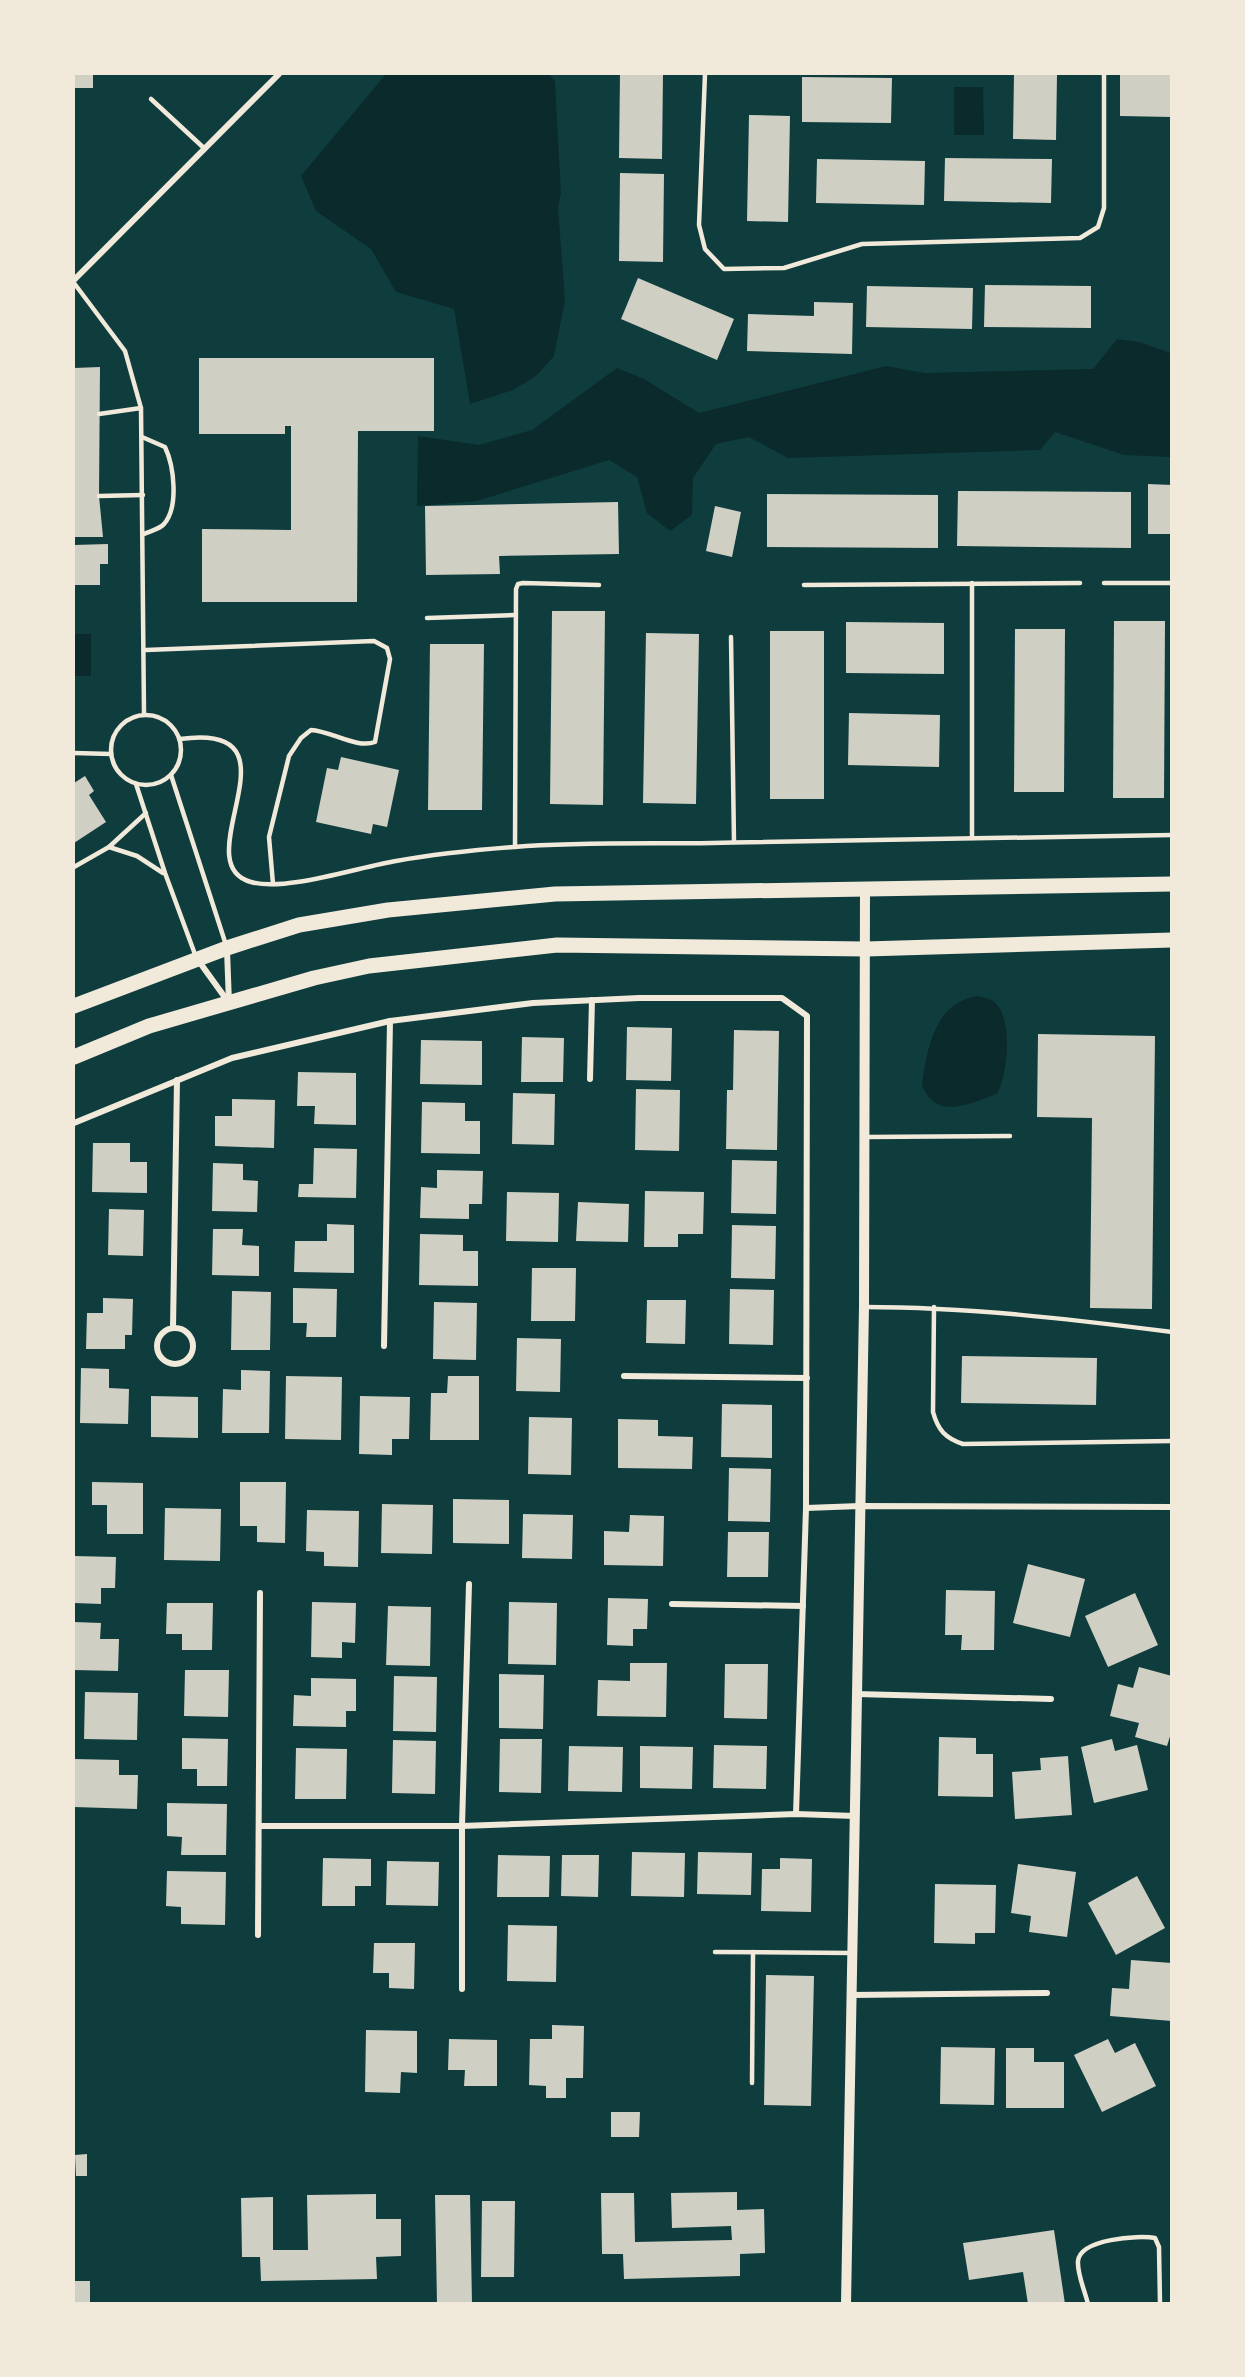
<svg xmlns="http://www.w3.org/2000/svg" width="1245" height="2377" viewBox="0 0 1245 2377" font-family="Commissioner,sans-serif">
  <rect width="100%" height="100%" fill="#0f3d3e"/>
  <g fill="#0a2a2b">
    <path d="M386 74H549L555 82 561 193 558 207 565 300 554 356 536 376 513 390 470 404 454 309 396 292 371 249 316 211 301 176Z"/>
    <path d="M954 87H983L984 135H954Z"/>
    <path d="M1117 339 1139 342 1171 353V457L1124 455 1055 432 1040 450 788 458 749 437 716 444 693 478 692 515 670 531 647 513 637 477 609 460 477 501 417 506 418 436 479 445 532 430 617 368 644 379 699 413 886 366 925 373 1093 369Z"/>
    <rect x="74" y="634" width="17" height="42"/>
    <path d="M979 996C983 998 990 998 993 1001 1014 1016 1008 1075 997 1094 969 1104 936 1121 922 1085 927 1048 935 1001 979 996Z"/>
  </g>
  <g fill="#cfcfc3">
    <rect x="74" y="74" width="19" height="14"/>
    <path d="M620 74H663L662 159 619 158Z"/>
    <path d="M1014 74H1057L1056 140 1013 139Z"/>
    <path d="M1120 74H1172V117L1120 116Z"/>
    <path d="M802 77 892 78 891 123 802 122Z"/>
    <path d="M749 115 790 116 788 222 747 221Z"/>
    <path d="M945 158 1052 159 1051 203 944 201Z"/>
    <path d="M817 159 925 161 924 205 816 203Z"/>
    <path d="M620 173 664 174 663 262 619 261Z"/>
    <path d="M638 278 734 319 717 360 621 319Z"/>
    <path d="M985 285 1091 286V328L984 327Z"/>
    <path d="M867 286 973 288 972 329 866 327Z"/>
    <path d="M814 302 853 303 852 354 747 351 748 314 814 316Z"/>
    <path d="M199 358H434V431H358L357 602H202V529L291 530V426H285V434H199Z"/>
    <path d="M100 367 99 496 103 537H74V368Z"/>
    <path d="M1148 484 1172 485V534H1148Z"/>
    <path d="M958 491 1131 492V548L957 546Z"/>
    <path d="M767 494 938 495V548L767 547Z"/>
    <path d="M618 502 619 554 499 556 500 574 426 575 425 506Z"/>
    <path d="M715 506 741 512 732 557 706 551Z"/>
    <path d="M108 544V564H100V585H74V545Z"/>
    <path d="M552 611H605L603 805 550 804Z"/>
    <path d="M1114 621H1165L1164 798H1113Z"/>
    <path d="M846 622 944 623V674L846 673Z"/>
    <path d="M1015 629H1065L1064 792H1014Z"/>
    <rect x="770" y="631" width="54" height="168"/>
    <path d="M646 633 699 634 696 804 643 803Z"/>
    <path d="M430 644H484L482 810H428Z"/>
    <path d="M849 713 940 715 939 767 848 765Z"/>
    <path d="M341 757 399 770 387 827 373 824 371 834 316 822 327 768 338 770Z"/>
    <path d="M85 776 94 791 89 795 106 822 74 843V783Z"/>
    <path d="M627 1027 672 1028 671 1081 626 1080Z"/>
    <path d="M734 1030 779 1031 777 1150 726 1149 727 1090H733Z"/>
    <path d="M1038 1034 1155 1036 1152 1309 1090 1308 1092 1118 1037 1117Z"/>
    <path d="M522 1037 564 1038 563 1082H521Z"/>
    <path d="M421 1040 482 1041V1085L420 1084Z"/>
    <path d="M298 1072 356 1073V1125L314 1124 315 1106H297Z"/>
    <path d="M636 1089 680 1090 679 1151 635 1150Z"/>
    <path d="M513 1093 555 1094 554 1145 512 1144Z"/>
    <path d="M232 1099 275 1100 274 1148 215 1146V1116H232Z"/>
    <path d="M422 1102 465 1103V1121H480V1154L421 1153Z"/>
    <path d="M93 1143H130V1162H147V1193L92 1192Z"/>
    <path d="M314 1148 357 1149 356 1198 298 1197 299 1184H313Z"/>
    <path d="M732 1160 777 1161 776 1214 731 1213Z"/>
    <path d="M213 1163 243 1164V1180L258 1181 257 1212 212 1211Z"/>
    <path d="M437 1170 483 1171 482 1204H469V1219L420 1218 421 1187 437 1188Z"/>
    <path d="M645 1191 704 1192 703 1234H678V1247H644Z"/>
    <path d="M507 1192 559 1193 558 1242 506 1241Z"/>
    <path d="M578 1202 629 1204 628 1242 576 1241Z"/>
    <path d="M109 1209 144 1210 143 1256 108 1255Z"/>
    <path d="M327 1224 354 1225V1273L294 1272 295 1241H327Z"/>
    <path d="M732 1225 776 1226 775 1279 731 1278Z"/>
    <path d="M213 1229H243L242 1245 259 1246V1276L212 1275Z"/>
    <path d="M420 1234 463 1235V1251H478V1286L419 1285Z"/>
    <path d="M532 1268H576L575 1321H531Z"/>
    <path d="M293 1288 337 1289 336 1337H306L307 1323H293Z"/>
    <path d="M730 1289 774 1290 773 1345 729 1344Z"/>
    <path d="M232 1291 271 1292 270 1350H231Z"/>
    <path d="M103 1298 133 1299 132 1335H125V1349H86L87 1313H103Z"/>
    <path d="M647 1300H686L685 1344 646 1343Z"/>
    <path d="M434 1302 477 1303 476 1360 433 1359Z"/>
    <path d="M517 1338 561 1339 560 1392 516 1391Z"/>
    <path d="M962 1356 1097 1358 1096 1405 961 1403Z"/>
    <path d="M81 1368 109 1369V1388L129 1389 128 1424 80 1423Z"/>
    <path d="M241 1370 270 1371 269 1433H222L223 1389 241 1390Z"/>
    <path d="M286 1376 342 1377 341 1440 285 1439Z"/>
    <path d="M448 1376H479V1440H430L431 1393H447Z"/>
    <path d="M151 1396 198 1397V1438L151 1437Z"/>
    <path d="M360 1396 410 1397 409 1439H392V1455L359 1454Z"/>
    <path d="M722 1404 772 1405V1458L721 1457Z"/>
    <path d="M529 1417 572 1418 571 1475 528 1474Z"/>
    <path d="M618 1419 658 1420V1436L693 1437 692 1469 618 1468Z"/>
    <path d="M729 1468 771 1469 770 1522 728 1521Z"/>
    <path d="M92 1482 143 1483V1534H107V1505H92Z"/>
    <path d="M240 1482H286L285 1543 257 1542V1526H240Z"/>
    <path d="M453 1499 509 1500V1544L453 1543Z"/>
    <path d="M382 1504 433 1505 432 1554 381 1553Z"/>
    <path d="M165 1508 221 1509 220 1561 164 1560Z"/>
    <path d="M307 1510 359 1511 358 1567 324 1566V1552L306 1551Z"/>
    <path d="M523 1514 573 1515 572 1559 522 1558Z"/>
    <path d="M630 1515 664 1516 663 1566 604 1565V1531L629 1532Z"/>
    <path d="M728 1532H769L768 1577H727Z"/>
    <path d="M74 1556 116 1557 115 1588H101V1604L74 1603Z"/>
    <path d="M1028 1564 1085 1579 1070 1637 1013 1623Z"/>
    <path d="M946 1590 995 1591 994 1650H961L962 1635H945Z"/>
    <path d="M1135 1593 1158 1645 1108 1667 1085 1616Z"/>
    <path d="M608 1598 648 1599 647 1629H633V1646L607 1645Z"/>
    <path d="M312 1602 356 1603 355 1643 342 1642V1658L311 1657Z"/>
    <path d="M509 1602 557 1603 556 1665 508 1664Z"/>
    <path d="M167 1603H213L212 1650H182V1634H166Z"/>
    <path d="M388 1606 431 1607 430 1666 386 1665Z"/>
    <path d="M74 1622 101 1623 100 1639H119L118 1671 74 1670Z"/>
    <path d="M630 1663H667L666 1717 597 1716 598 1680 630 1681Z"/>
    <path d="M725 1664H768L767 1719 724 1718Z"/>
    <path d="M1139 1667 1172 1676V1730L1167 1746 1135 1737 1139 1723 1110 1716 1118 1684 1133 1688Z"/>
    <path d="M185 1670H229L228 1717 184 1716Z"/>
    <path d="M499 1674 544 1675 543 1729 499 1728Z"/>
    <path d="M394 1676 437 1677 436 1732 393 1731Z"/>
    <path d="M311 1678 356 1679V1711H346V1727L293 1726 294 1695 311 1696Z"/>
    <path d="M85 1692 138 1693 137 1740 84 1739Z"/>
    <path d="M939 1737 976 1738V1754H993V1797L938 1796Z"/>
    <path d="M182 1738 228 1739 227 1786H197V1769H182Z"/>
    <path d="M500 1739H542L541 1793 499 1792Z"/>
    <path d="M1112 1739 1115 1751 1137 1745 1148 1790 1094 1803 1081 1747Z"/>
    <path d="M393 1740 436 1741 435 1794 392 1793Z"/>
    <path d="M714 1745 767 1746 766 1789 713 1788Z"/>
    <path d="M569 1746 623 1747 622 1792 568 1791Z"/>
    <path d="M640 1746 693 1747 692 1789 640 1788Z"/>
    <path d="M296 1748 347 1749 346 1799H295Z"/>
    <path d="M1068 1756 1072 1815 1015 1819 1012 1772 1041 1770 1040 1758Z"/>
    <path d="M74 1759 119 1760V1775H138L137 1809 74 1807Z"/>
    <path d="M167 1803 227 1804 226 1855H181L182 1837 167 1836Z"/>
    <path d="M632 1852 685 1853 684 1897 631 1896Z"/>
    <path d="M698 1852 752 1853 751 1895 697 1894Z"/>
    <path d="M498 1855 550 1856 549 1897H497Z"/>
    <path d="M562 1855H599L598 1897 561 1896Z"/>
    <path d="M323 1858 371 1859V1886H355V1906H322Z"/>
    <path d="M780 1858 812 1859 811 1912 761 1911 762 1869H780Z"/>
    <path d="M387 1861 439 1862 438 1906 386 1905Z"/>
    <path d="M1018 1864 1076 1872 1067 1937 1029 1932 1031 1916 1011 1913Z"/>
    <path d="M167 1871 226 1872 225 1925 181 1924V1907L166 1906Z"/>
    <path d="M1137 1876 1165 1928 1116 1955 1088 1903Z"/>
    <path d="M935 1884 996 1885 995 1933H975V1944L934 1943Z"/>
    <path d="M508 1925 557 1926 556 1982 507 1981Z"/>
    <path d="M374 1943H415L414 1989 389 1988V1973H373Z"/>
    <path d="M1131 1960 1172 1963V2021L1110 2016 1112 1988 1129 1989Z"/>
    <path d="M766 1975 814 1976 811 2106 764 2105Z"/>
    <path d="M552 2025 584 2026 583 2078H566V2098H546V2086L529 2085 530 2039H552Z"/>
    <path d="M366 2030 417 2031V2073L401 2072 400 2093 365 2092Z"/>
    <path d="M449 2039 497 2040V2086H464L465 2070H448Z"/>
    <path d="M1108 2039 1115 2053 1135 2043 1156 2086 1102 2112 1074 2055Z"/>
    <path d="M941 2047 995 2048 994 2105 940 2104Z"/>
    <path d="M1006 2048H1034V2062H1064V2108H1006Z"/>
    <path d="M611 2112H640L639 2137H611Z"/>
    <path d="M87 2154V2176H76L75 2155Z"/>
    <path d="M737 2192V2210L764 2209 765 2253 740 2254V2276L624 2279 623 2254H602L601 2193H634L635 2242 732 2240 731 2226 672 2228 671 2193Z"/>
    <path d="M376 2194V2219H401V2256L376 2257 377 2279 261 2281 260 2257H242L241 2198 273 2197V2250H308L307 2195Z"/>
    <path d="M435 2195H470L472 2304H437Z"/>
    <path d="M482 2201H515L514 2277H481Z"/>
    <path d="M1054 2230 1065 2304H1028L1023 2272 969 2280 963 2243Z"/>
    <rect x="74" y="2281" width="16" height="23"/>
  </g>
  <g fill="none" stroke-linecap="round" stroke-linejoin="round">
    <g stroke="#f1e9da" stroke-width="4.5">
      <path d="M705 74 699 225 705 249 724 269 784 268 862 244 1080 238 1098 227 1104 208V74"/>
      <path d="M151 99 205 149"/>
      <path d="M74 283 125 351 141 408 144 714"/>
      <path d="M99 414 141 408"/>
      <path d="M142 437 165 447C174 466 179 507 164 524 160 529 150 531 144 534"/>
      <path d="M99 496 143 495"/>
      <path d="M972 583V838"/>
      <path d="M1104 583H1172"/>
      <path d="M804 585 1080 583"/>
      <path d="M427 618 515 615"/>
      <path d="M731 637 734 842"/>
      <path d="M146 650 374 641 387 648 390 659 375 742C357 749 331 731 311 730L301 738 289 756 269 837 273 884"/>
      <circle cx="146" cy="750" r="35"/>
      <path d="M180 739C309 721 182 863 251 882 285 892 359 867 396 861 435 854 475 850 514 847 580 842 647 844 712 843 865 839 1018 837 1172 835"/>
      <path d="M74 753 111 754"/>
      <path d="M171 775 226 945"/>
      <path d="M136 784 165 873 196 957"/>
      <path d="M109 847 137 856 163 873"/>
      <path d="M515 847 516 589 518 584 523 583 599 585"/>
      <path d="M74 867 109 847 146 813"/>
      <path d="M866 1137 1010 1136"/>
      <path d="M864 1307C968 1307 1069 1319 1172 1332"/>
      <path d="M934 1307 933 1412C938 1430 945 1438 963 1444L1172 1441"/>
      <path d="M715 1952 851 1953"/>
      <path d="M752 2083 753 1952"/>
      <path d="M1088 2304C1085 2291 1077 2274 1078 2261 1080 2239 1138 2235 1155 2238L1159 2247 1160 2304"/>
    </g>
    <g stroke="#f1e9da" stroke-width="6">
      <path d="M74 280 279 74"/>
      <path d="M227 950 229 1003"/>
      <path d="M198 960 229 1003"/>
      <path d="M590 1079 592 1000"/>
      <path d="M74 1123 232 1058 390 1021 533 1003 639 998H782L807 1016 806 1508 796 1814"/>
      <path d="M173 1328 177 1080"/>
      <circle cx="175" cy="1346" r="18"/>
      <path d="M384 1346 390 1021"/>
      <path d="M624 1376 807 1378"/>
      <path d="M806 1508 860 1506 1172 1507"/>
      <path d="M672 1604 803 1606"/>
      <path d="M856 1694 1051 1699"/>
      <path d="M259 1826H462L796 1814 855 1816"/>
      <path d="M258 1935 260 1593"/>
      <path d="M462 1989V1826L469 1584"/>
      <path d="M850 1995 1047 1993"/>
    </g>
    <path stroke="#f1e9da" stroke-width="10" d="M846 2304 864 1307 865 888"/>
    <g stroke="#f1e9da" stroke-width="15">
      <path d="M74 1006 227 948 299 925 388 910 555 894 1172 884"/>
      <path d="M74 1057 149 1026 314 978 369 966 557 945 866 949 1172 940"/>
    </g>
  </g>
  <rect width="1245" height="2377" fill="none" stroke="#f1e9da" stroke-width="150"/>
</svg>
